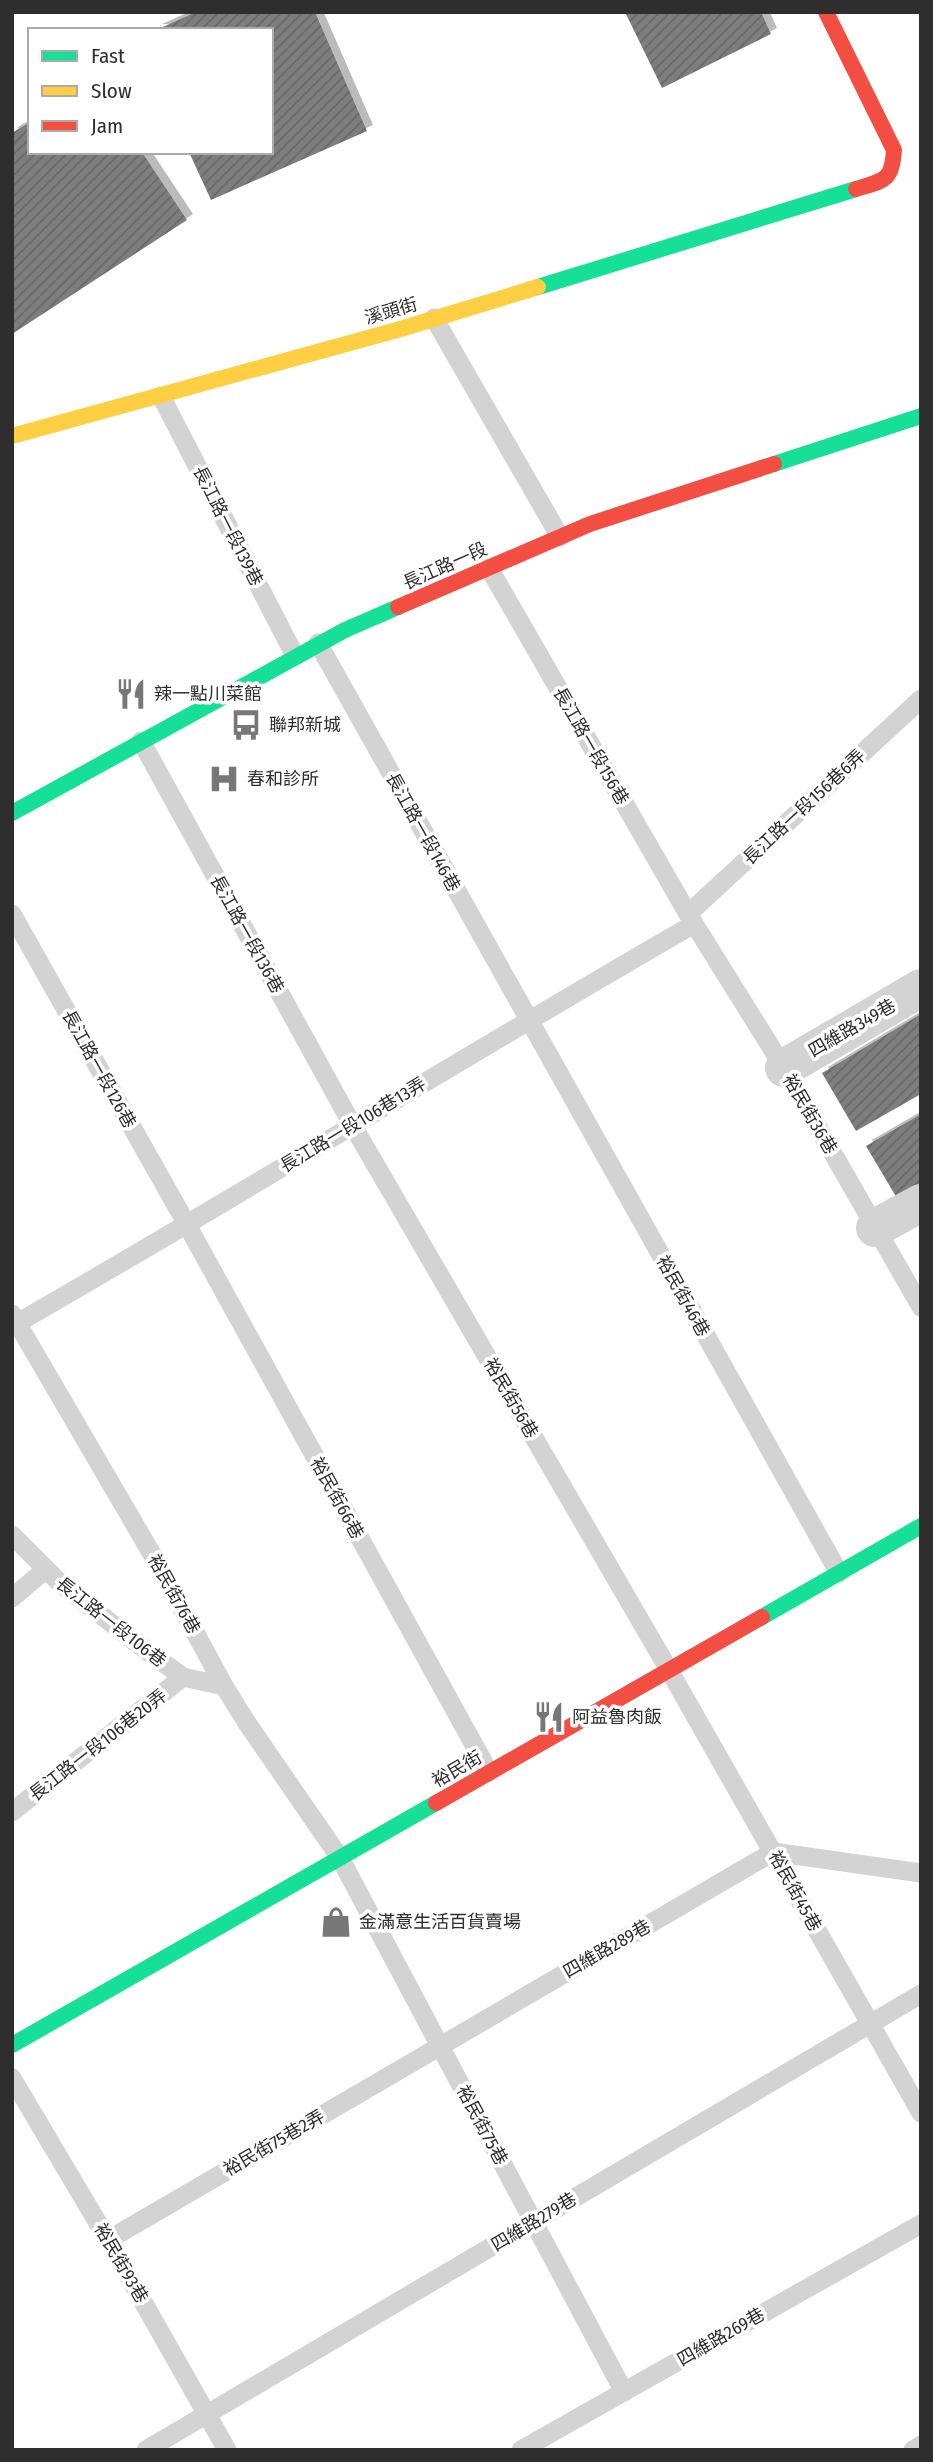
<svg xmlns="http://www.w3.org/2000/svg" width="933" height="2462" viewBox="0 0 933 2462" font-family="'Fira Sans Condensed','Noto Sans TC',sans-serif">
  <defs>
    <pattern id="building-hatch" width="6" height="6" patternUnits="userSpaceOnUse" patternTransform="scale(1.75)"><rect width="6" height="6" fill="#7e7e7e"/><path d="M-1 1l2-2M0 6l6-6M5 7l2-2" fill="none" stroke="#686868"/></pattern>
    <filter id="shadow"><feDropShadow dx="6" dy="-6" stdDeviation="0" flood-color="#0004"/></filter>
  </defs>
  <rect width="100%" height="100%" fill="#fff"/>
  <g fill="url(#building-hatch)" filter="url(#shadow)">
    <path d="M196 12H315L367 131 211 200 189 152H271V30H156Z"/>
    <path d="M625 12H761L771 34 662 88Z"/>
    <path d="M30 122V152H142L187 220 12 334V133Z"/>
    <path d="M921 1014V1094L856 1131 822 1073Z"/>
    <path d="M921 1114V1193L901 1205 866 1146Z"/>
  </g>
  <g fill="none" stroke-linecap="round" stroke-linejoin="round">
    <g stroke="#d3d3d3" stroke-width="19">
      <path d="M434 318 560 537"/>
      <path d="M161 396 295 656"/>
      <path d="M489 568 688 914 784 1068 921 1307"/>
      <path d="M318 643 839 1573"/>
      <path d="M141 741 353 1126 669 1670 921 2113"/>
      <path d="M12 914 186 1223 489 1772"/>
      <path d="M688 914 921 699"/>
      <path d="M12 1314 163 1573 224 1686 247 1723 340 1858 624 2392"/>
      <path d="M12 1326C241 1195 465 1056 694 924"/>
      <path d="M12 1535 60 1583 147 1651 183 1677 224 1686"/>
      <path d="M12 1598 46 1569"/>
      <path d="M12 1812 183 1677"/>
      <path d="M12 2078 108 2240 227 2450"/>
      <path d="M108 2240 773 1852 921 1873"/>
      <path d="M146 2450 921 1994"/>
      <path d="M521 2450 921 2224"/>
      <path d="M913 2450 921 2445"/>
    </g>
    <g stroke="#d3d3d3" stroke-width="38">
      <path d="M784 1068 921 988"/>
      <path d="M875 1228 921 1203"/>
    </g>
    <g stroke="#16e098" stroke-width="16">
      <path d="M538 287 856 189"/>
      <path d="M774 464 921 416"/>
      <path d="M12 813 345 630 398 607"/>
      <path d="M762 1617 921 1526"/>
      <path d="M12 2045 436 1803"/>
    </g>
    <path stroke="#ffcf43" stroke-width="16" d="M12 436 397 330 538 287"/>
    <g stroke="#f24e42" stroke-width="16">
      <path d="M826 12 894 150C892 182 884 180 856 189"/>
      <path d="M398 607 590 524 774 464"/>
      <path d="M436 1803 762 1617"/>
    </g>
  </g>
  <defs>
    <symbol id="restaurant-bare" viewBox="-9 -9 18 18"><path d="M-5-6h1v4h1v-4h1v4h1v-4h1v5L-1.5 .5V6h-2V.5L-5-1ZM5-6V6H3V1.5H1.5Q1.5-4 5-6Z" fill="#777" stroke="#fff" stroke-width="2.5" paint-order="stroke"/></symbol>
    <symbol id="bus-bare" viewBox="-9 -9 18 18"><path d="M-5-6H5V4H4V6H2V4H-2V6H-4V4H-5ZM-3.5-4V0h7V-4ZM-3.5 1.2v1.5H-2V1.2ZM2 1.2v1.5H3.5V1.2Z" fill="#777" stroke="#fff" stroke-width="2.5" paint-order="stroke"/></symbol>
    <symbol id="hospital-bare" viewBox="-9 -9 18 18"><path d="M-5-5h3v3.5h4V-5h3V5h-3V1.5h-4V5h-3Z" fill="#777" stroke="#fff" stroke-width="2.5" paint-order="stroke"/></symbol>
    <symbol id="shop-bare" viewBox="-9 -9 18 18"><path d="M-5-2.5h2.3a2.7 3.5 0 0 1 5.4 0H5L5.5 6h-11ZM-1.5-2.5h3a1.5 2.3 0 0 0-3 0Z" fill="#777" stroke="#fff" stroke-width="2.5" paint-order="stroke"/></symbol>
  </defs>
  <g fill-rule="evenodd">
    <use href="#restaurant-bare" x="109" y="672" width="44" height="44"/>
    <use href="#bus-bare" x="224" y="703" width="44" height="44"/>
    <use href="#hospital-bare" x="202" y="757" width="44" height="44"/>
    <use href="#restaurant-bare" x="527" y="1695" width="44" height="44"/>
    <use href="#shop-bare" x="314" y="1900" width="44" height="44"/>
  </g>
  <g text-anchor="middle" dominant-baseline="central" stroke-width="7" stroke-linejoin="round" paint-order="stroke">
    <g font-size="18" fill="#2e2e2e" stroke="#fff">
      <text transform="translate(391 311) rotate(-16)">溪頭街</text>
      <text transform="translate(228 526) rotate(63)">長江路一段139巷</text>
      <text transform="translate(445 566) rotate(-24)">長江路一段</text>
      <text transform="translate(591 746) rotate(60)">長江路一段156巷</text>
      <text transform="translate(804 807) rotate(-43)">長江路一段156巷6弄</text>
      <text transform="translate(423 832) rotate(61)">長江路一段146巷</text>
      <text transform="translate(247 934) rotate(61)">長江路一段136巷</text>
      <text transform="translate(852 1028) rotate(-30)">四維路349巷</text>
      <text transform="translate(99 1069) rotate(61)">長江路一段126巷</text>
      <text transform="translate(810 1114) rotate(60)">裕民街36巷</text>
      <text transform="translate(353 1125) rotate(-31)">長江路一段106巷13弄</text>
      <text transform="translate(683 1296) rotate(61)">裕民街46巷</text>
      <text transform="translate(511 1398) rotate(60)">裕民街56巷</text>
      <text transform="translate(337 1498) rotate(61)">裕民街66巷</text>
      <text transform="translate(174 1594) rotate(61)">裕民街76巷</text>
      <text transform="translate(111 1622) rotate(38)">長江路一段106巷</text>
      <text transform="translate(98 1745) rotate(-38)">長江路一段106巷20弄</text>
      <text transform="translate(457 1769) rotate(-30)">裕民街</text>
      <text transform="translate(795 1891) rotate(61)">裕民街45巷</text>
      <text transform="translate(607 1949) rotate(-30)">四維路289巷</text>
      <text transform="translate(482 2125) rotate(62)">裕民街75巷</text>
      <text transform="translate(274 2143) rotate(-30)">裕民街75巷2弄</text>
      <text transform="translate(534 2222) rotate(-31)">四維路279巷</text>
      <text transform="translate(121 2263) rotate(60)">裕民街93巷</text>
      <text transform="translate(721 2337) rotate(-30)">四維路269巷</text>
    </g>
    <g font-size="18" fill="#2e2e2e" stroke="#fff" text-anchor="start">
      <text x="154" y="694">辣一點川菜館</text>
      <text x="269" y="725">聯邦新城</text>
      <text x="247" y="779">春和診所</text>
      <text x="572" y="1717">阿益魯肉飯</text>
      <text x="359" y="1922">金滿意生活百貨賣場</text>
    </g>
  </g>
  <rect width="933" height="2462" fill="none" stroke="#2e2e2e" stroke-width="28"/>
  <rect x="28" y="28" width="245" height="126" fill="#ffffff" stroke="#ababab" stroke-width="2"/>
  <rect x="42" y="51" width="35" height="10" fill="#16e098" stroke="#ababab" stroke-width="2"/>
  <text x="91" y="63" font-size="21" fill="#2e2e2e">Fast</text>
  <rect x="42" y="86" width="35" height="10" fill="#ffcf43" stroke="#ababab" stroke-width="2"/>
  <text x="91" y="98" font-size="21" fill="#2e2e2e">Slow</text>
  <rect x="42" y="121" width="35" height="10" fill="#f24e42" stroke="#ababab" stroke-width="2"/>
  <text x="91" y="133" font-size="21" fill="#2e2e2e">Jam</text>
</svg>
